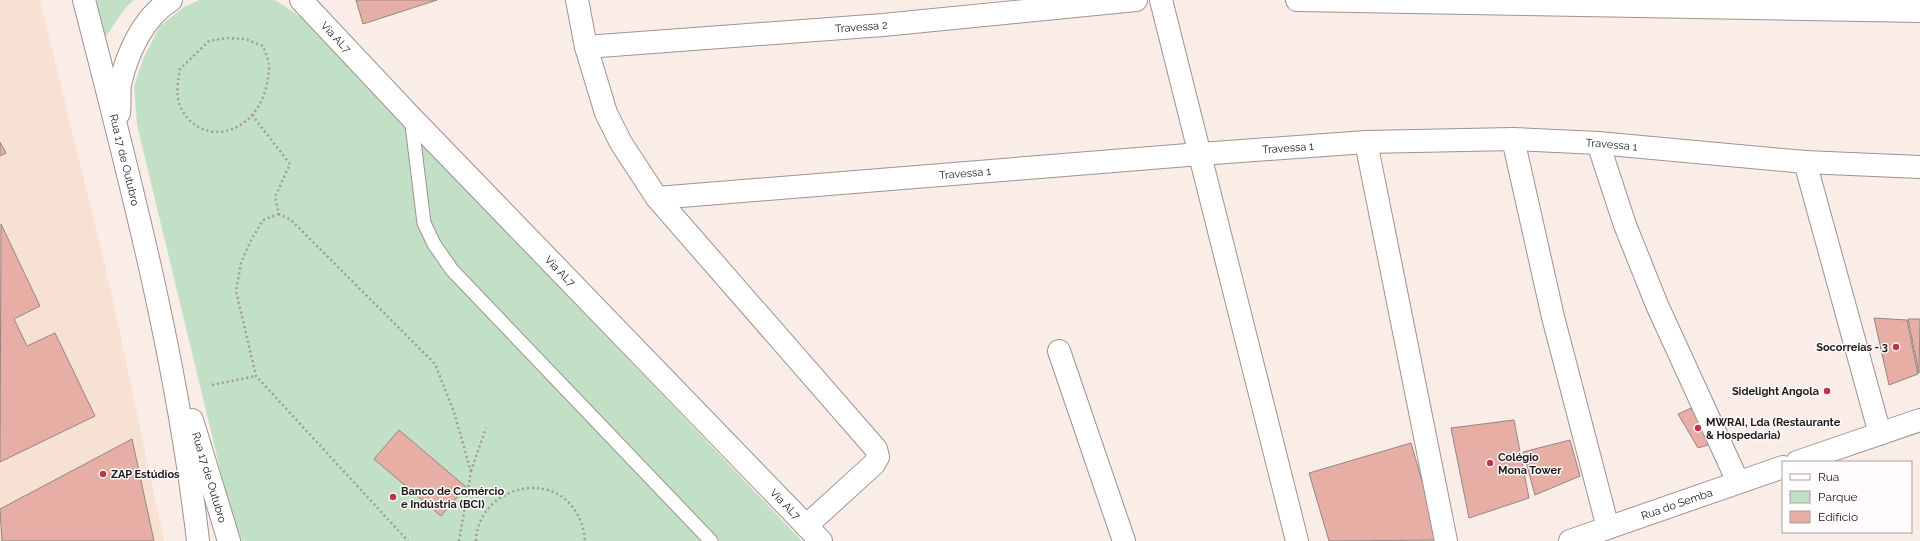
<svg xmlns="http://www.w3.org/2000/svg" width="1920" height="541" viewBox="0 0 1920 541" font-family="Raleway,sans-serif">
  <rect width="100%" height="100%" fill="#faece7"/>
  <path fill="#f6e1d3" d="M0 0H40L111 291 164 541H0Z"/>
  <g fill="#c2e0c6">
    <path d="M95 0H134L126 7 104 39Z"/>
    <path d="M199 0H275L304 19 802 541H242L228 502 137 125 134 86 144 57 160 26 184 7Z"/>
  </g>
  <g fill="#e6aea4" stroke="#938684">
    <path d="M356 0H437L363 24Z"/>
    <path d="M0 142 6 153 0 156Z"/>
    <path d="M1 224 40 306 14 319 27 346 55 333 95 416 0 462Z"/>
    <path d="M1874 318 1907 320 1918 374 1889 385Z"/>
    <path d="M1908 319H1920L1919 373Z"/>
    <path d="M1698 405 1717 442 1698 448 1678 414Z"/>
    <path d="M1514 420 1529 498 1469 518 1451 428Z"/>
    <path d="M399 430 466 487 441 516 374 459Z"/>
    <path d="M132 439 154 541H2L0 509Z"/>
    <path d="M1570 440 1580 476 1535 495 1523 452Z"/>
    <path d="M1411 443 1439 540 1329 541 1309 473Z"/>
  </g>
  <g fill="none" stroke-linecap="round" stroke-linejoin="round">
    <defs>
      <path id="lane" d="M411 117 424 223 434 244 452 270 711 541"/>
      <g id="street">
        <path d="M577 0 586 47 606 113 621 143 657 198 876 449 878 457 874 464 806 526"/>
        <path d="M1161 0 1297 541"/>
        <path d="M1297 0 1920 11"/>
        <path id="s1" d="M586 47 883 25 1136 0"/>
        <path d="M1513 139 1553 317 1608 528"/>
        <path d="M1366 142 1446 541"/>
        <path d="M1598 143 1625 225 1657 305 1738 482"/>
        <path d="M1805 162 1880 434"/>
        <path id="s2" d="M657 198 1200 154 1366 142 1513 139 1598 143 1805 162 1920 167"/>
        <path d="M1059 351 1124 541"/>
      </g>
      <g id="secondary">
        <path id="s3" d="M84 0C130 179 177 357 198 541"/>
        <path id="s4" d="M301 0 411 117 821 541"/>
        <path d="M119 113C120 104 119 93 120 84 127 54 143 17 171 0"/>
        <path id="s5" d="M192 420 229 541"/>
        <path d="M1797 462 1920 420"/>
        <path id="s6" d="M1570 541 1783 467"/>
      </g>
    </defs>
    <use href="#lane" stroke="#9f938f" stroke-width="15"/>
    <use href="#street" stroke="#9f938f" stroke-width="24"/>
    <use href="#secondary" stroke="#9f938f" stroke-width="24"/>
    <g stroke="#a49a96" stroke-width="2.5" stroke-dasharray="2 3" stroke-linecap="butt">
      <path d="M227 38 245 39 263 46C265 52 268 58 269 64 270 68 268 74 268 79 266 91 261 105 252 115 231 139 196 138 181 108 175 96 178 81 180 69L209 41Z"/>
      <path d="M252 115 290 164 275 197 279 214 291 220 435 364 454 412 471 472 459 541"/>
      <path d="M279 214 263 220 250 242 241 263 236 291 256 376 408 541"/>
      <path d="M212 385 256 376"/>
      <path d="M471 471 486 428"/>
      <path d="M476 541C477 490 549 467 576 512 582 521 584 531 585 541"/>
    </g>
    <use href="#lane" stroke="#fff" stroke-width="13"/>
    <use href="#street" stroke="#fff" stroke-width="22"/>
    <use href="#secondary" stroke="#fff" stroke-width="22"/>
  </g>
  <g fill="#c3324c" stroke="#fffcfb" stroke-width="1.5">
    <circle cx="1896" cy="347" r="4"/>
    <circle cx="1827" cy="391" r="4"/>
    <circle cx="1698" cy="428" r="4"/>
    <circle cx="1490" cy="463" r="4"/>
    <circle cx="103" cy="474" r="4"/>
    <circle cx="393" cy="497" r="4"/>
  </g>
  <g text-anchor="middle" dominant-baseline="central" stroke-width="3" stroke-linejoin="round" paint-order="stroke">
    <g font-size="11" fill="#1e1918" stroke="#fffcfb">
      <text stroke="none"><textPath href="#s1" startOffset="276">Travessa 2</textPath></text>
      <text stroke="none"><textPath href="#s4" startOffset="51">Via AL7</textPath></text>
      <text stroke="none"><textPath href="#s2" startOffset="957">Travessa 1</textPath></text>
      <text stroke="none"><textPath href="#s2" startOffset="633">Travessa 1</textPath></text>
      <text stroke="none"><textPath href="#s3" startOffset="165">Rua 17 de Outubro</textPath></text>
      <text stroke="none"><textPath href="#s2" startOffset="309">Travessa 1</textPath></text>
      <text stroke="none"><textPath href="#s4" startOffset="375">Via AL7</textPath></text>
      <text stroke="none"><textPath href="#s5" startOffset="60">Rua 17 de Outubro</textPath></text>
      <text stroke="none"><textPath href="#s4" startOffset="699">Via AL7</textPath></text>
      <text stroke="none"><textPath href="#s6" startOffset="113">Rua do Semba</textPath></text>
    </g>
    <g font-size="11" font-weight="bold" fill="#1e1918" stroke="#fffcfb" text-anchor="start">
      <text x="1888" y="347" text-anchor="end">Socorreias - 3</text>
      <text x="1819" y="391" text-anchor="end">Sidelight Angola</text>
      <text x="1706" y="422">MWRAI, Lda (Restaurante<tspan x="1706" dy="13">&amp; Hospedaria)</tspan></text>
      <text x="1498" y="457">Colégio<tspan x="1498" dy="13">Mona Tower</tspan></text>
      <text x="111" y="474">ZAP Estúdios</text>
      <text x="401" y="491">Banco de Comércio<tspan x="401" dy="13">e Indústria (BCI)</tspan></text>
    </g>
  </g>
  <rect x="1782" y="461" width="130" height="72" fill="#fffcfb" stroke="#a5a1a0"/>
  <rect x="1790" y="474" width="20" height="6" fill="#ffffff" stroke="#a5a1a0"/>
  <text x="1818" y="481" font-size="12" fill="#1e1918">Rua</text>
  <rect x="1790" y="491" width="20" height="12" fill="#c2e0c6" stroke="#a5a1a0"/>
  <text x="1818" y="501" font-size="12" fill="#1e1918">Parque</text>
  <rect x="1790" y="511" width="20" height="12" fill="#e6aea4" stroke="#a5a1a0"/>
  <text x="1818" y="521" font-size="12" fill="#1e1918">Edifício</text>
</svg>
